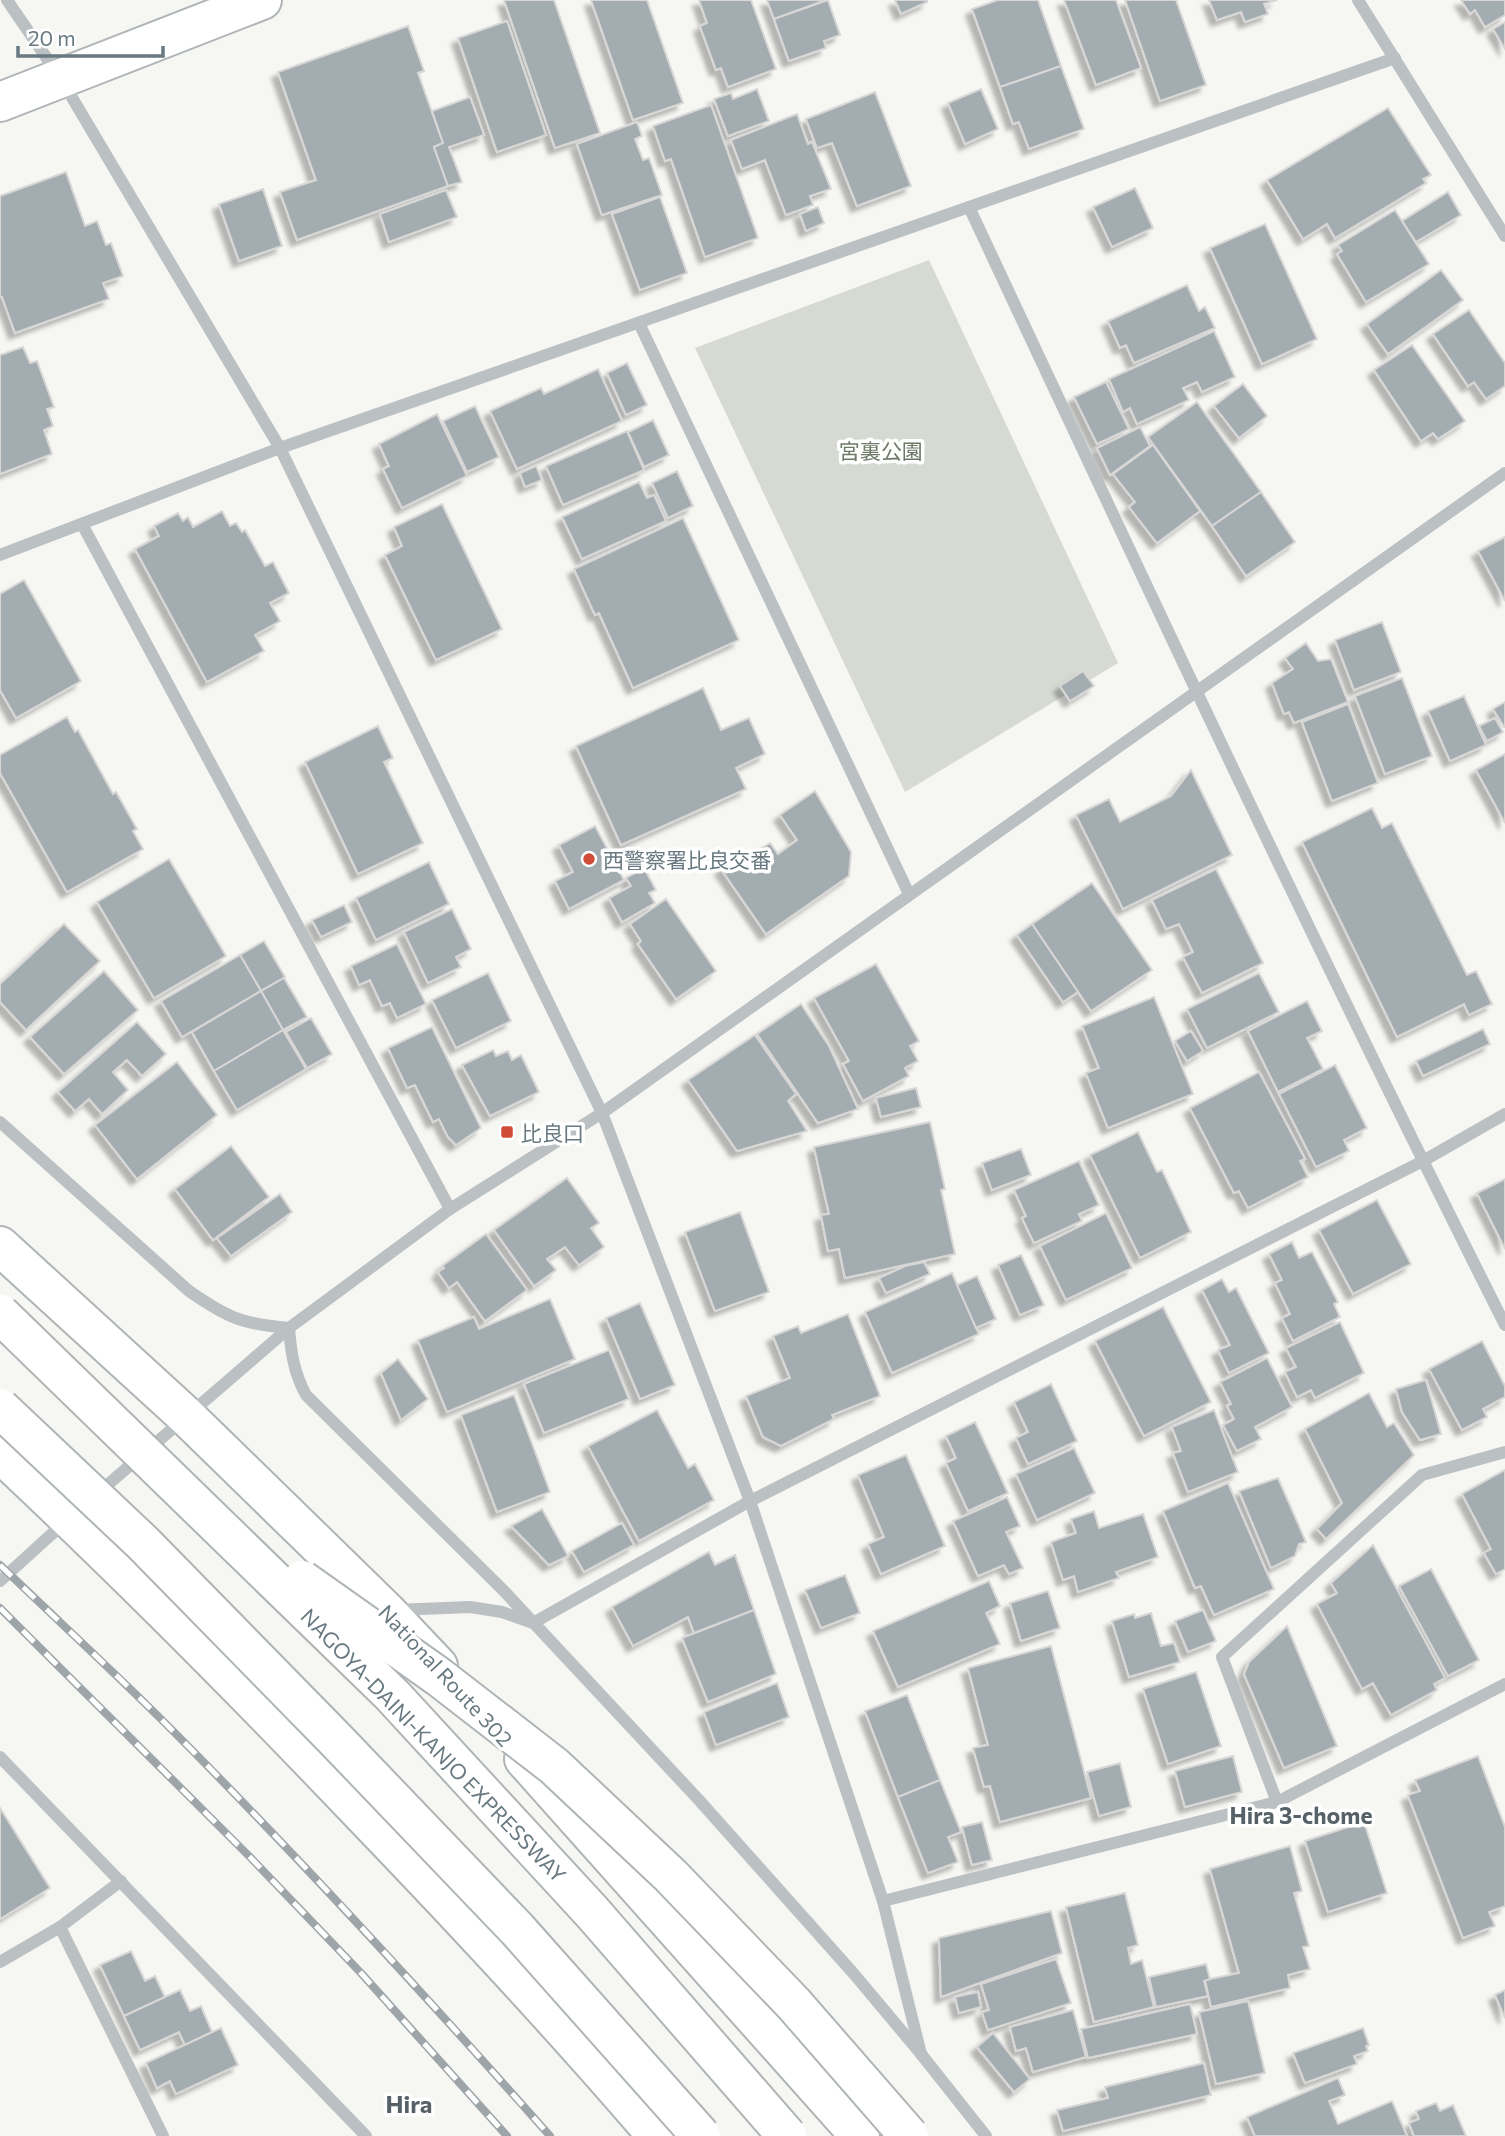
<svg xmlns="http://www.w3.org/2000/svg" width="1505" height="2136" viewBox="0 0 1505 2136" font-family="Commissioner,'Noto Sans JP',sans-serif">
  <defs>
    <filter id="shadow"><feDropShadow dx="-6" dy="6" stdDeviation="2" flood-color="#0004"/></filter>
  </defs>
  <rect width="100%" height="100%" fill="#f6f6f3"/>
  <path fill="#d6dad3" d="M929 260 1118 663 905 792 695 348Z"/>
  <g fill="#a3acb0" stroke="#d8d7d6" stroke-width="2" filter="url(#shadow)">
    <path d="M504 0H554L600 133 555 148Z"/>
    <path d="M591 0H647L683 103 633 120Z"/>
    <path d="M699 0H751L776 69 728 87 721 68 716 70 700 26 707 23Z"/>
    <path d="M767 0H826L774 19Z"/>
    <path d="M828 0 840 35 824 41 826 48 789 61 774 19Z"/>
    <path d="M895 0H927V2L901 14Z"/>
    <path d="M998 0H1038L1061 66 1000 87 972 9Z"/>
    <path d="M1064 0H1116L1141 68 1096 85Z"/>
    <path d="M1125 0H1176L1206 85 1160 101Z"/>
    <path d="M1209 0H1277L1264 4 1268 14 1245 22 1241 12 1217 20Z"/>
    <path d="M1461 0H1505V15L1485 27 1475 10 1470 14Z"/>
    <path d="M507 21 546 135 497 152 458 38Z"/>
    <path d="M1505 22V49L1493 29Z"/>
    <path d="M408 26 424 71 418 73 443 143 434 147 448 186 297 240 280 192 316 180 278 72Z"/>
    <path d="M1061 66 1084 129 1029 149 1019 122 1013 124 1000 87Z"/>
    <path d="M757 89 769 121 728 136 714 99 731 93 733 99Z"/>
    <path d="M981 89 998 129 965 144 948 103Z"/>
    <path d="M875 92 911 186 857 206 832 143 817 148 806 119Z"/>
    <path d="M470 97 484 135 449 147 462 182 448 186 434 147 443 143 432 111Z"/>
    <path d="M711 105 758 238 705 257 671 159 665 161 653 126Z"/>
    <path d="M1388 108 1431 175 1423 179 1426 183 1335 238 1327 224 1303 239 1267 180Z"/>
    <path d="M797 114 808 144 812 142 831 189 810 196 813 205 786 215 765 160 742 169 731 140Z"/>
    <path d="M637 122 642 136 635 139 643 160 649 158 662 195 602 215 577 144Z"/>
    <path d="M66 172 85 226 97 221 106 245 111 243 123 276 103 283 109 299 15 333 2 297H0V196Z"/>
    <path d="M1135 188 1153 228 1112 247 1093 207Z"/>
    <path d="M263 189 282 246 239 261 219 204Z"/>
    <path d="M446 190 457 217 389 242 380 214Z"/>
    <path d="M1448 192 1461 215 1416 242 1402 221Z"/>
    <path d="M660 197 687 273 640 290 612 214Z"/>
    <path d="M818 207 824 223 806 231 800 214Z"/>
    <path d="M1395 210 1429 264 1366 302 1337 254 1342 251 1338 245Z"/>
    <path d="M1265 224 1317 339 1262 364 1210 248Z"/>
    <path d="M1441 270 1463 300 1388 354 1367 324Z"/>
    <path d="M1187 285 1199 311 1205 307 1215 328 1134 363 1126 345 1120 348 1108 321Z"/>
    <path d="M1469 310 1505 363V386L1486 399 1474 382 1468 386 1433 334Z"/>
    <path d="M1214 331 1235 377 1202 392 1197 382 1183 388 1189 400 1137 424 1130 408 1123 412 1109 379Z"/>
    <path d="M1412 345 1465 421 1438 439 1433 433 1421 441 1374 370Z"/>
    <path d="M23 347 30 363 37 361 54 407 47 409 53 426 44 430 52 454 0 474V355Z"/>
    <path d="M627 363 647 405 626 415 607 373Z"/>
    <path d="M598 369 622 421 517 469 490 411 541 388 544 394Z"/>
    <path d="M1106 382 1129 429 1097 444 1074 397Z"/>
    <path d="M1243 384 1267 416 1239 438 1214 406Z"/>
    <path d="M1197 402 1261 492 1212 526 1148 437Z"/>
    <path d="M475 406 499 457 467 472 443 421Z"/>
    <path d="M437 414 467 476 402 508 383 469 389 466 379 444Z"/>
    <path d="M653 420 669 455 644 467 628 432Z"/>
    <path d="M1140 427 1150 446 1110 475 1097 448Z"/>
    <path d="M627 431 644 470 563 505 546 466Z"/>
    <path d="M1153 445 1200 511 1157 543 1129 507 1135 502 1113 474Z"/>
    <path d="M536 466 542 480 525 487 520 473Z"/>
    <path d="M677 471 693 506 668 518 652 483Z"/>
    <path d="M639 482 647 498 654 495 666 521 582 559 562 517Z"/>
    <path d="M1261 492 1295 542 1246 576 1212 526Z"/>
    <path d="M442 504 502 629 436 660 385 555 402 546 394 527Z"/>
    <path d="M222 511 230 526 236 523 242 532 245 530 265 566 273 562 289 593 270 603 280 621 255 635 264 651 207 682 135 549 159 536 154 526 178 513 183 521 188 517 193 527Z"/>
    <path d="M683 518 739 640 633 688 599 613 595 615 574 569Z"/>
    <path d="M1505 537V601L1478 551Z"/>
    <path d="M24 580 81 681 16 718 0 690V594Z"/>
    <path d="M1382 622 1401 672 1354 690 1335 640Z"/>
    <path d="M1306 643 1318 661 1331 659 1348 702 1294 723 1289 712 1284 714 1272 683 1293 669 1285 658Z"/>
    <path d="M1083 671 1094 686 1070 701 1060 686Z"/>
    <path d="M1402 678 1432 756 1385 774 1355 696Z"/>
    <path d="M703 688 721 730 749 718 765 754 736 768 746 789 621 845 576 746Z"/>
    <path d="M1464 696 1486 745 1450 761 1428 711Z"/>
    <path d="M1505 702V727H1504L1493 709Z"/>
    <path d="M1348 704 1378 783 1332 801 1302 722Z"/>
    <path d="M67 717 75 732 78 730 113 794 116 792 137 829 133 831 143 849 67 892 0 773V755Z"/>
    <path d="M1495 718 1503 732 1487 741 1479 726Z"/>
    <path d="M378 726 393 758 384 762 423 843 358 874 305 762Z"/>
    <path d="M1505 754V823L1476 770Z"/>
    <path d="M1191 770 1232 855 1123 909 1076 815 1109 799 1120 822 1171 796Z"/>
    <path d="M815 791 851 852 849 876 766 934 721 869 745 852 749 857 770 843 778 854 797 840 780 815Z"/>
    <path d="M1372 808 1382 828 1392 823 1467 975 1476 971 1492 1004 1469 1015 1464 1004 1397 1037 1302 842Z"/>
    <path d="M595 826 624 880 569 909 555 881 573 872 559 845Z"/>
    <path d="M169 859 226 956 154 998 97 902Z"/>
    <path d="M429 862 449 904 376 940 356 898Z"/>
    <path d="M644 868 656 890 649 893 655 903 622 922 609 898 631 886 626 878Z"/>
    <path d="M1216 869 1263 963 1202 993 1183 957 1193 952 1179 924 1166 929 1152 900Z"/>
    <path d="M1092 883 1152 970 1091 1011 1032 924Z"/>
    <path d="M666 899 716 971 676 999 638 944 641 941 630 924Z"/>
    <path d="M344 905 352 922 321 937 312 920Z"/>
    <path d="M452 909 471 949 456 957 461 967 428 983 404 932Z"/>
    <path d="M64 924 100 961 26 1030 0 1002V984Z"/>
    <path d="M1032 924 1078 992 1063 1002 1017 935Z"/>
    <path d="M264 941 285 977 261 991 240 955Z"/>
    <path d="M397 944 426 1004 397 1018 390 1003 382 1006 370 980 359 985 351 966Z"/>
    <path d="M240 955 261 991 182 1037 161 1001Z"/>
    <path d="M876 964 919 1041 910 1046 918 1061 905 1068 909 1076 863 1101 843 1064 849 1061 814 998Z"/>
    <path d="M104 971 138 1010 64 1074 30 1037Z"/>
    <path d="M488 973 511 1021 456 1048 432 1000Z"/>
    <path d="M1259 973 1279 1012 1207 1048 1187 1009Z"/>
    <path d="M284 978 307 1017 283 1030 261 991Z"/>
    <path d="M261 991 283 1030 214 1071 192 1032Z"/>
    <path d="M1154 997 1193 1094 1108 1128 1086 1073 1099 1068 1082 1026Z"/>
    <path d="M1307 1001 1322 1031 1307 1038 1323 1069 1278 1092 1248 1031Z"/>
    <path d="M801 1004 829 1046 858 1109 818 1123 757 1034Z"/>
    <path d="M311 1018 332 1054 307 1068 286 1032Z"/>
    <path d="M137 1022 166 1054 142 1076 127 1060 113 1072 128 1090 102 1114 89 1099 75 1111 58 1092Z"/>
    <path d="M432 1027 481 1128 456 1145 448 1137 439 1119 433 1122 415 1085 407 1088 388 1048Z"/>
    <path d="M1483 1029 1490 1044 1423 1076 1416 1061Z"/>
    <path d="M283 1030 306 1069 237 1110 214 1071Z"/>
    <path d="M1191 1031 1203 1051 1187 1061 1175 1041Z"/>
    <path d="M755 1035 796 1094 788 1101 807 1131 737 1151 688 1080Z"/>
    <path d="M493 1050 496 1056 508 1051 512 1060 521 1055 539 1092 490 1116 462 1065Z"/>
    <path d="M177 1062 217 1115 137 1179 95 1125Z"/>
    <path d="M1335 1065 1367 1128 1344 1140 1349 1151 1316 1167 1279 1094Z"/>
    <path d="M1259 1072 1305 1159 1300 1161 1308 1177 1248 1208 1239 1191 1234 1193 1190 1108Z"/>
    <path d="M916 1088 921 1107 881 1117 876 1098Z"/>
    <path d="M930 1122 945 1189 941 1190 955 1254 845 1278 839 1249 828 1251 821 1215 829 1214 814 1147Z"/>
    <path d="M1138 1132 1157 1172 1162 1170 1191 1232 1140 1258 1090 1155Z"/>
    <path d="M231 1146 269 1197 213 1240 175 1189Z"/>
    <path d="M1021 1149 1031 1175 992 1190 982 1163Z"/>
    <path d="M1079 1161 1099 1205 1079 1214 1082 1221 1034 1243 1022 1218 1026 1216 1014 1190Z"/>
    <path d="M567 1178 599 1223 591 1228 604 1247 579 1265 565 1247 547 1259 556 1270 534 1286 494 1230Z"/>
    <path d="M1505 1179V1249L1477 1193Z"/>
    <path d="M280 1194 292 1212 231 1256 217 1238Z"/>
    <path d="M1377 1200 1411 1264 1353 1294 1319 1230Z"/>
    <path d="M740 1212 769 1292 715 1311 685 1232Z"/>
    <path d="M1106 1213 1132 1268 1066 1300 1040 1246Z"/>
    <path d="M486 1234 527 1290 485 1321 457 1282 449 1288 438 1272 444 1268 442 1266Z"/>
    <path d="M1292 1242 1299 1258 1312 1252 1338 1302 1334 1304 1340 1317 1293 1341 1282 1318 1290 1314 1275 1283 1282 1280 1269 1254Z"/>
    <path d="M1021 1255 1044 1305 1020 1315 998 1265Z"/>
    <path d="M924 1262 930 1274 886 1293 879 1278 905 1266Z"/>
    <path d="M952 1273 979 1334 892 1373 865 1312Z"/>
    <path d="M977 1276 996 1319 976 1328 957 1285Z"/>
    <path d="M1222 1279 1229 1292 1236 1288 1269 1353 1229 1373 1218 1350 1230 1345 1202 1290Z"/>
    <path d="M550 1299 575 1359 447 1412 418 1340 474 1317 479 1329Z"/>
    <path d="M640 1303 675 1385 640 1399 606 1318Z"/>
    <path d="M1163 1307 1211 1402 1144 1436 1095 1341Z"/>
    <path d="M848 1314 880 1396 832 1415 834 1419 781 1446 763 1437 746 1396 790 1378 773 1336 798 1326 801 1333Z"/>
    <path d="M1340 1322 1364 1373 1315 1398 1311 1390 1297 1397 1285 1372 1296 1367 1286 1348Z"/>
    <path d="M1482 1341 1505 1386V1397L1483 1409 1487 1417 1462 1430 1429 1369Z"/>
    <path d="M609 1350 629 1399 544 1433 524 1384Z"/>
    <path d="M1267 1358 1292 1407 1255 1427 1261 1439 1237 1451 1223 1425 1234 1419 1227 1406 1231 1404 1220 1382Z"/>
    <path d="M398 1359 428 1399 401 1420 381 1373Z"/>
    <path d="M1426 1380 1441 1434 1420 1440 1402 1412 1396 1389Z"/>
    <path d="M1051 1384 1077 1441 1028 1464 1016 1438 1028 1432 1014 1402Z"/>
    <path d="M1369 1393 1387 1427 1394 1423 1414 1455 1326 1539 1317 1529 1342 1503 1305 1429Z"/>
    <path d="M514 1395 550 1492 497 1512 461 1415Z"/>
    <path d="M657 1410 688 1468 695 1464 714 1500 639 1541 588 1446Z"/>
    <path d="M1214 1410 1238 1472 1188 1492 1173 1453 1181 1451 1172 1427Z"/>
    <path d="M975 1422 1008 1493 968 1511 946 1463 956 1458 946 1436Z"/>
    <path d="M1074 1448 1095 1493 1037 1520 1016 1474Z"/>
    <path d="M906 1455 945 1546 881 1574 868 1544 884 1537 858 1475Z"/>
    <path d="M1505 1470V1569L1496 1574 1484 1553 1491 1549 1462 1494Z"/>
    <path d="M1278 1478 1306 1542 1299 1544 1295 1556 1271 1568 1239 1491Z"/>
    <path d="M1228 1483 1274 1589 1214 1615 1201 1586 1195 1588 1163 1511Z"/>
    <path d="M1007 1497 1020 1526 1006 1532 1023 1568 1009 1574 1004 1565 978 1576 953 1521Z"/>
    <path d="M542 1509 568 1556 549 1565 511 1526Z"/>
    <path d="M1094 1511 1099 1528 1143 1514 1158 1557 1116 1572 1119 1578 1078 1592 1074 1576 1063 1580 1051 1542 1076 1533 1071 1519Z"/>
    <path d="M622 1523 634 1545 584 1572 572 1551Z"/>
    <path d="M1373 1545 1445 1678 1434 1684 1437 1690 1391 1715 1373 1683 1362 1689 1317 1604 1337 1593 1331 1583Z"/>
    <path d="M709 1552 715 1565 735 1555 754 1610 694 1633 688 1617 633 1646 612 1607Z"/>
    <path d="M1431 1569 1479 1660 1448 1676 1399 1586Z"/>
    <path d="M845 1575 860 1613 821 1628 805 1590Z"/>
    <path d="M989 1581 1000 1606 986 1613 1000 1644 898 1687 873 1631Z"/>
    <path d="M1048 1591 1060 1628 1021 1641 1010 1603Z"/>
    <path d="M754 1610 776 1674 708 1702 682 1638Z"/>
    <path d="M1203 1610 1216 1641 1188 1652 1175 1621Z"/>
    <path d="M1151 1613 1161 1646 1174 1643 1180 1662 1129 1677 1112 1621 1134 1614 1135 1618Z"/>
    <path d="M1287 1626 1337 1746 1284 1768 1244 1674 1249 1662Z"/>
    <path d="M1051 1646 1091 1798 1000 1822 990 1786 984 1787 973 1748 988 1745 968 1668Z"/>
    <path d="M1196 1672 1221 1746 1168 1764 1143 1689Z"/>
    <path d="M777 1683 789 1717 716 1745 704 1712Z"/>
    <path d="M907 1695 940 1780 898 1797 865 1711Z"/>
    <path d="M1233 1756 1242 1792 1185 1807 1175 1771Z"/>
    <path d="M1478 1756 1505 1827V1906L1489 1912 1495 1926 1463 1938 1408 1795 1420 1791 1415 1780Z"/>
    <path d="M1120 1763 1131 1807 1099 1816 1087 1772Z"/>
    <path d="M940 1780 961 1832 948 1837 958 1862 928 1873 898 1797Z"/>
    <path d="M0 1808 50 1888 0 1919Z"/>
    <path d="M982 1822 992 1860 972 1865 962 1827Z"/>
    <path d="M1364 1822 1387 1893 1328 1912 1305 1841Z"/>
    <path d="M1290 1846 1302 1891 1294 1893 1309 1946 1303 1947 1310 1969 1288 1975 1290 1988 1211 2007 1205 1980 1239 1973 1210 1869Z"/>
    <path d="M1125 1893 1138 1945 1128 1948 1131 1964 1142 1960 1154 2007 1094 2022 1066 1907Z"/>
    <path d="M1051 1911 1062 1953 941 1997 939 1938Z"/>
    <path d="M131 1951 145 1981 155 1976 165 1997 124 2016 100 1965Z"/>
    <path d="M1056 1959 1071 2003 988 2030 982 2012 989 2010 981 1984Z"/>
    <path d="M1206 1964 1210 1979 1204 1981 1208 1996 1156 2007 1149 1977Z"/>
    <path d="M180 1990 190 2011 201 2006 212 2032 185 2045 179 2032 140 2050 124 2016Z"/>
    <path d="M1505 1990V2018L1495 1995Z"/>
    <path d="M978 1992 981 2007 959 2013 955 1997Z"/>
    <path d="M1248 2001 1265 2073 1216 2084 1199 2012Z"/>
    <path d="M1190 2004 1197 2034 1088 2058 1081 2029Z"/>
    <path d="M1073 2010 1086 2057 1033 2072 1026 2048 1016 2051 1010 2027Z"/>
    <path d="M221 2028 238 2065 176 2094 170 2081 157 2088 146 2063Z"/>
    <path d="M1363 2028 1369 2045 1366 2046 1368 2051 1354 2056 1357 2064 1305 2083 1293 2053Z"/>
    <path d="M993 2033 1030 2079 1014 2092 977 2047Z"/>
    <path d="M1204 2063 1211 2095 1063 2131 1057 2110 1108 2098 1105 2087Z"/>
    <path d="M1338 2078 1345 2095 1329 2101 1338 2124 1392 2101 1407 2136H1255L1247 2117Z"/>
    <path d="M1436 2103 1440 2111 1453 2105 1466 2136H1414L1409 2123 1419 2119 1416 2111Z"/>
  </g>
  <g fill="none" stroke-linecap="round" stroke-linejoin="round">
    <defs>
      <path id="major" d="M0 102 262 0"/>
      <g id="highway">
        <path d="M0 1246 186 1416 386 1611 438 1666"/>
        <path d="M0 1453C125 1570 246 1692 364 1816 464 1920 563 2026 657 2136"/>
        <path d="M524 1759 860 2136"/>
      </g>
    </defs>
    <use href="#major" stroke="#afb5b7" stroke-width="42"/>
    <use href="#highway" stroke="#afb4b6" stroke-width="42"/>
    <g stroke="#bbc0c3" stroke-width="12">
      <path d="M7 0 61 79 280 448 602 1113 750 1501 883 1901 921 2054"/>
      <path d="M1358 0 1505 236"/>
      <path d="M969 207C1144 581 1319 956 1505 1325"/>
      <path d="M639 323 909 894"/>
      <path d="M82 524 450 1209"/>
      <path d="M0 555 280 448 1395 58"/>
      <path d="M0 1122 189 1291C228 1318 242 1324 289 1328"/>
      <path d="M289 1328C291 1353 294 1373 306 1395L503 1590 698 1799 854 1974 921 2054 986 2136"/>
      <path d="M98 1493 289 1328 450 1209 602 1113 1505 473"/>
      <path d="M0 1581 66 1521"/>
      <path d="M394 1610 470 1607 502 1612 533 1623 750 1501 1423 1161 1505 1114"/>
      <path d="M0 1757 366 2136"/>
      <path d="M1277 1802 1222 1657 1422 1475 1505 1452"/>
      <path d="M883 1901 1277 1802 1505 1684"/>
      <path d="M60 1927 163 2136"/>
      <path d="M0 1962 60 1927 121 1881"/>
    </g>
    <use href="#major" stroke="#fff" stroke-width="38"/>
    <use href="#highway" stroke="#fff" stroke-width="38"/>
    <defs>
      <g id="rail">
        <path d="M0 1565C55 1618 111 1669 164 1722 298 1856 425 1995 550 2136"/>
        <path d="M0 1608 250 1857 361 1973 507 2136"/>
      </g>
    </defs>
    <use href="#rail" stroke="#9ea5a9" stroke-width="8"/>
    <use href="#rail" stroke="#fff" stroke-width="5" stroke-dasharray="16" stroke-linecap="butt"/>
    <defs>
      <g id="highway-bridge">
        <path d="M0 1314 392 1695 592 1912 787 2136"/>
        <path d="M0 1408 143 1543 336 1740 517 1929 701 2136"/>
        <path d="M302 1580 439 1677 554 1766 671 1876 794 2004 909 2136"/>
      </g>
    </defs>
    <use href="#highway-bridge" stroke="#afb4b6" stroke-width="42" stroke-linecap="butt"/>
    <use href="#highway-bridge" stroke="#fff" stroke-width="38"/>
  </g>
  <g fill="#d04c39" stroke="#fff" stroke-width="2.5">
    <circle cx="589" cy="859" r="7"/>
    <rect x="500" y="1125" width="14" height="14" rx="3.5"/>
  </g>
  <g text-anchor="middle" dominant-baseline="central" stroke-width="7" stroke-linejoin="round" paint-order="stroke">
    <g font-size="21" fill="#6c7966" stroke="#fff">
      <text x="881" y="450">宮裏公園</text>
    </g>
    <g font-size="21" fill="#687981" stroke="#fff" text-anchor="start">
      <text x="603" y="859">西警察署比良交番</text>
      <text x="521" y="1132">比良口</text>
    </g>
    <g font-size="21" fill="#687981" stroke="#fff">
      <text transform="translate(446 1675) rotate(47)">National Route 302</text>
      <text transform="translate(434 1745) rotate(46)">NAGOYA-DAINI-KANJO EXPRESSWAY</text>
    </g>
    <g font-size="23" font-weight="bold" fill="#556167" stroke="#fff">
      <text x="1301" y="1815">Hira 3-chome</text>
    </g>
    <g font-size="24" font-weight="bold" fill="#556167" stroke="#fff">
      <text x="409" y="2103">Hira</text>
    </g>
  </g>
  <path d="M18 46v10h145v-10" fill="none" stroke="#687981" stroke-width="3.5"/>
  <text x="28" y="46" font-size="21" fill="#687981" stroke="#ffffff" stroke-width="5" paint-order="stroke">20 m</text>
</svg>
